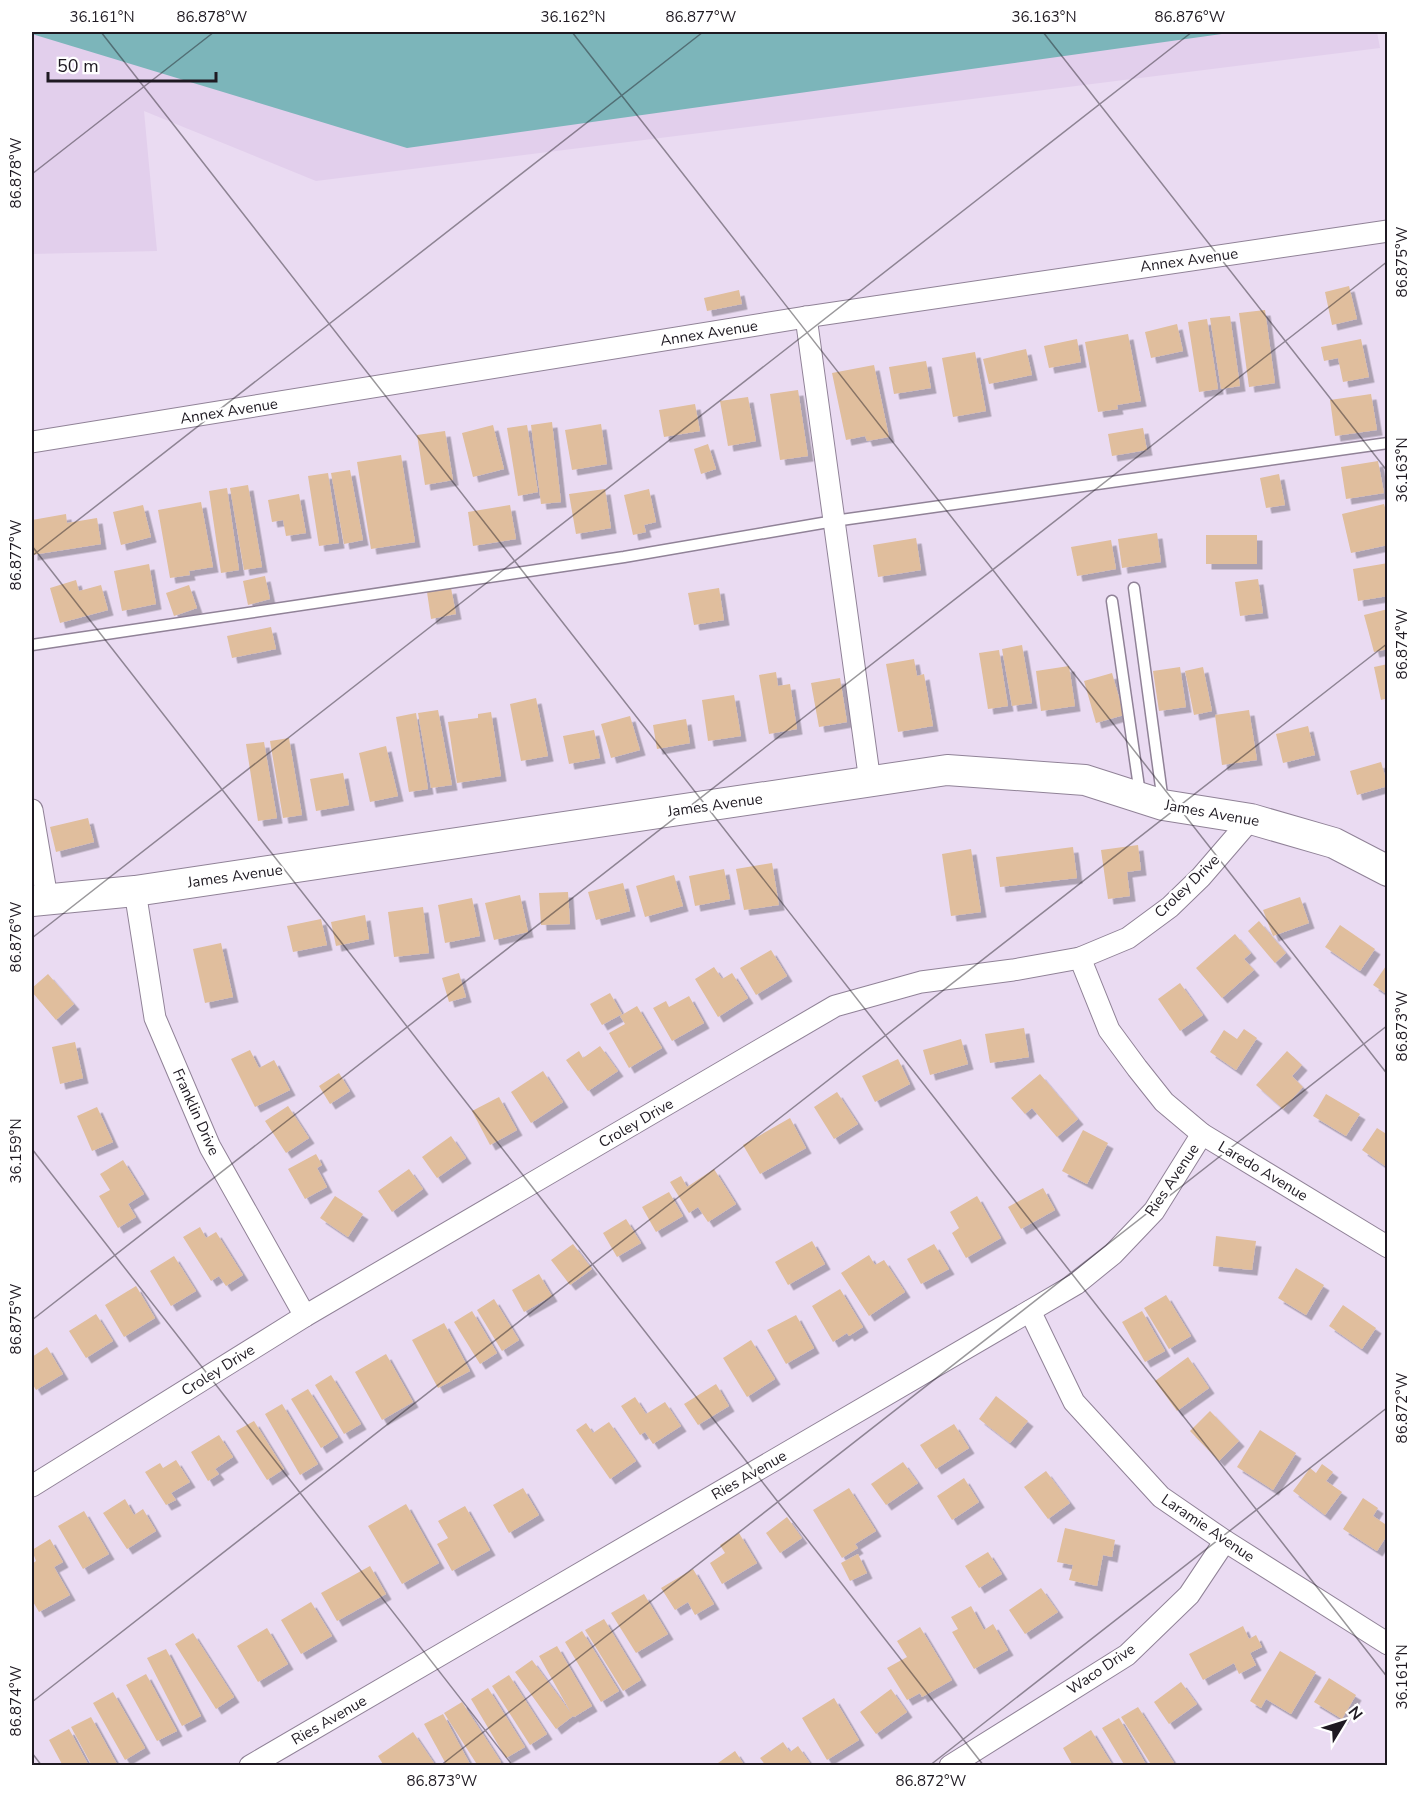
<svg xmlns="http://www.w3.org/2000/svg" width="1419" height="1797" viewBox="0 0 1419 1797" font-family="'Nunito Sans',sans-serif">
  <defs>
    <filter id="shadow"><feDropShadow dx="5.5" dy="5.5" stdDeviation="0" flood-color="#0004"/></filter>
  </defs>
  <rect width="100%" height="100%" fill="#eadbf2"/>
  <path fill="#e2cfec" d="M32 32H1377L1380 48 316 181 144 111 157 251 32 254Z"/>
  <path fill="#7cb5ba" d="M32 32H1236L407 148 32 34Z"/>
  <g fill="#e0be9d" filter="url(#shadow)">
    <path d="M1349 286 1357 319 1332 325 1325 292Z"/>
    <path d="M739 290 742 304 707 311 704 298Z"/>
    <path d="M1265 310 1275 383 1249 387 1239 313Z"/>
    <path d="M1230 316 1240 386 1221 389 1210 318Z"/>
    <path d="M1207 319 1218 389 1199 392 1188 322Z"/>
    <path d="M1177 324 1183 351 1151 358 1145 332Z"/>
    <path d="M1128 334 1141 401 1117 405 1118 409 1098 412 1085 342Z"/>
    <path d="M1077 339 1081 362 1049 368 1044 346Z"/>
    <path d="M1361 339 1369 377 1343 382 1338 358 1324 361 1321 347Z"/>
    <path d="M1026 349 1032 375 989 384 983 359Z"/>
    <path d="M975 352 986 411 953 417 942 358Z"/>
    <path d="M926 361 931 388 894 394 889 367Z"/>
    <path d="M874 365 889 437 867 441 865 436 846 440 832 373Z"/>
    <path d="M798 390 808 456 780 460 770 394Z"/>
    <path d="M1371 394 1377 430 1335 436 1330 400Z"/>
    <path d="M748 397 756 441 728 446 720 401Z"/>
    <path d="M695 404 700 431 664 437 659 410Z"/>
    <path d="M552 422 561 502 541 504 531 425Z"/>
    <path d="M601 424 607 464 572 470 565 430Z"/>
    <path d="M493 425 504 469 473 477 462 433Z"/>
    <path d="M527 425 538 492 518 496 507 428Z"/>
    <path d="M1143 428 1147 450 1112 456 1108 434Z"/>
    <path d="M445 431 453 480 425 485 417 435Z"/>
    <path d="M708 444 716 469 701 474 694 449Z"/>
    <path d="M401 455 415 542 371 549 357 462Z"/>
    <path d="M1378 461 1384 493 1346 499 1341 467Z"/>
    <path d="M350 470 363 540 344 544 331 473Z"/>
    <path d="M328 473 339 543 319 546 308 476Z"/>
    <path d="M1279 474 1285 505 1266 508 1260 478Z"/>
    <path d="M248 485 262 567 244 570 230 488Z"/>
    <path d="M227 488 239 570 221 573 209 491Z"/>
    <path d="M605 489 611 528 576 534 569 494Z"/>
    <path d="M649 489 656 522 644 525 646 532 633 535 624 495Z"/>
    <path d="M299 494 306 533 286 536 283 520 272 522 268 500Z"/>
    <path d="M201 502 213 567 189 571 190 575 170 578 158 510Z"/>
    <path d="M1384 504 1388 518V545L1351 553 1342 514Z"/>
    <path d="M143 505 151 537 121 545 113 512Z"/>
    <path d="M510 505 516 539 473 546 468 512Z"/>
    <path d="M66 514 67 523 97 518 101 544 32 555V520Z"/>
    <path d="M1157 533 1161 562 1122 568 1118 539Z"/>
    <rect x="1206" y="535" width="51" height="29"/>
    <path d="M916 538 921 570 878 577 873 545Z"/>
    <path d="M1111 540 1116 569 1077 576 1071 547Z"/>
    <path d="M1388 563V596L1358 601 1353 569Z"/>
    <path d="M149 564 156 604 122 611 114 571Z"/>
    <path d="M265 576 270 599 248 605 243 581Z"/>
    <path d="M1258 579 1263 613 1240 616 1235 582Z"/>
    <path d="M76 580 79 591 101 585 108 610 60 623 50 588Z"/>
    <path d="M189 585 197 608 174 616 166 593Z"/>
    <path d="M451 588 456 614 431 619 427 592Z"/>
    <path d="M719 588 724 620 694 625 688 593Z"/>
    <path d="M1388 609V649L1374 652 1364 615Z"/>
    <path d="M271 627 276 649 232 658 227 636Z"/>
    <path d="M1022 645 1032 703 1012 706 1002 649Z"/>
    <path d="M999 650 1008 706 988 709 979 653Z"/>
    <path d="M914 659 917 676 924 674 933 726 898 732 886 664Z"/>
    <path d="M1388 664V698L1381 700 1374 667Z"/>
    <path d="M1069 666 1075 706 1041 711 1036 671Z"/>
    <path d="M1180 667 1186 707 1159 711 1153 671Z"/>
    <path d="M1203 667 1212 711 1194 715 1185 671Z"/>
    <path d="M776 672 778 686 790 684 797 729 769 734 759 675Z"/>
    <path d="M1112 673 1124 715 1096 723 1084 681Z"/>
    <path d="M840 678 847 722 819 727 811 683Z"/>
    <path d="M734 695 741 736 708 741 702 700Z"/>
    <path d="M536 698 548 756 521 761 510 704Z"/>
    <path d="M438 710 452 785 431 788 418 713Z"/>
    <path d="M1249 710 1257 760 1222 765 1215 715Z"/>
    <path d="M491 712 501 776 457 783 448 722 478 718V714Z"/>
    <path d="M416 713 428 789 409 792 396 717Z"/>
    <path d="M630 716 640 750 611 758 601 724Z"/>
    <path d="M686 719 690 743 657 749 653 725Z"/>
    <path d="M1308 726 1315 755 1283 763 1276 734Z"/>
    <path d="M594 730 600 758 569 764 563 736Z"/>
    <path d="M289 738 302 815 283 818 270 741Z"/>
    <path d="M264 742 277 818 258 821 246 744Z"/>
    <path d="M386 746 398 796 370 802 359 753Z"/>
    <path d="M1381 762 1388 786 1357 795 1350 771Z"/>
    <path d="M343 773 349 805 316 811 310 779Z"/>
    <path d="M88 818 94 842 56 852 50 827Z"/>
    <path d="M1138 845 1141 870 1127 872 1130 896 1108 899 1101 850Z"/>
    <path d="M1073 847 1077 878 1000 887 996 857Z"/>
    <path d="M971 849 981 912 951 916 942 854Z"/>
    <path d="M772 863 779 905 744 910 736 869Z"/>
    <path d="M724 869 730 899 695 906 689 876Z"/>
    <path d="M674 875 683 906 645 917 636 886Z"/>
    <path d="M623 883 630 911 596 920 588 892Z"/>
    <path d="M568 892 570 924 541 925 539 893Z"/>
    <path d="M520 895 528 932 494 940 485 903Z"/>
    <path d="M1300 897 1309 923 1273 936 1263 910Z"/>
    <path d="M472 898 480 936 445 943 438 905Z"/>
    <path d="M423 907 429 953 394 957 388 912Z"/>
    <path d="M365 915 369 939 336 946 331 922Z"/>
    <path d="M321 919 327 945 293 952 287 926Z"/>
    <path d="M1259 921 1286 953 1275 963 1248 931Z"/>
    <path d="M1340 925 1375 949 1360 971 1325 947Z"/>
    <path d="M1235 934 1251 953 1244 959 1254 970 1222 998 1196 968Z"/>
    <path d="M221 943 233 997 205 1003 193 949Z"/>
    <path d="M771 950 787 976 756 995 740 968Z"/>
    <path d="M1388 963V995L1373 985Z"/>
    <path d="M714 967 722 979 732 973 748 998 718 1017 695 979Z"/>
    <path d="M459 973 466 997 449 1002 442 978Z"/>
    <path d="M48 974 74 1004 56 1020 32 992V988Z"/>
    <path d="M1180 983 1203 1015 1180 1031 1158 999Z"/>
    <path d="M610 993 622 1014 602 1025 590 1004Z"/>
    <path d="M689 996 704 1023 672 1041 653 1008 666 1001 669 1007Z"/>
    <path d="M637 1006 662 1048 629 1068 609 1033 625 1024 620 1016Z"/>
    <path d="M1024 1028 1029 1057 990 1063 985 1034Z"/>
    <path d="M1244 1029 1257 1038 1236 1070 1210 1052 1224 1030 1237 1039Z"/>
    <path d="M961 1039 968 1064 930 1075 923 1050Z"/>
    <path d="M75 1042 83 1078 60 1084 52 1047Z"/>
    <path d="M600 1046 618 1071 588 1091 566 1060 579 1051 583 1058Z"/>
    <path d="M250 1050 259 1068 274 1060 290 1090 255 1107 231 1059Z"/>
    <path d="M1287 1051 1302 1065 1292 1076 1303 1087 1283 1109 1256 1085Z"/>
    <path d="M898 1059 910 1084 875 1102 862 1076Z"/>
    <path d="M543 1071 563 1102 531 1123 511 1092Z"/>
    <path d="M339 1073 350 1091 330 1104 319 1086Z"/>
    <path d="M1040 1074 1078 1119 1057 1137 1032 1108 1025 1114 1011 1098Z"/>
    <path d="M837 1092 858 1124 834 1139 814 1107Z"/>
    <path d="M1326 1094 1360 1114 1346 1136 1313 1116Z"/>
    <path d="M499 1097 517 1130 490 1145 472 1111Z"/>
    <path d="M288 1106 309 1138 286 1153 265 1121Z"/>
    <path d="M97 1107 113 1142 92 1151 77 1116Z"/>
    <path d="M790 1118 806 1148 760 1174 743 1145Z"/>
    <path d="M1377 1128 1388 1135V1168L1362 1150Z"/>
    <path d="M1083 1130 1108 1143 1087 1184 1062 1171Z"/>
    <path d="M451 1136 466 1158 437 1178 422 1157Z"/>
    <path d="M316 1154 322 1165 317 1168 327 1187 305 1199 288 1169Z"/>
    <path d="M123 1160 144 1194 128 1204 136 1217 118 1228 99 1196 110 1190 100 1174Z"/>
    <path d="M409 1169 423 1189 392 1212 378 1191Z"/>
    <path d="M714 1169 736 1204 708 1222 698 1207 689 1213 670 1182 681 1176 687 1187Z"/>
    <path d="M1043 1188 1055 1210 1021 1229 1008 1207Z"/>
    <path d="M669 1192 683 1216 656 1232 642 1207Z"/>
    <path d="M335 1196 363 1214 348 1237 320 1218Z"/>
    <path d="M977 1196 1001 1238 966 1258 952 1233 959 1228 950 1212Z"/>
    <path d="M626 1219 641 1243 617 1257 603 1233Z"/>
    <path d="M200 1227 206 1238 216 1232 243 1275 226 1286 219 1276 211 1281 183 1237Z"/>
    <path d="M1216 1236 1256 1241 1252 1270 1213 1266Z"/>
    <path d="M812 1241 825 1264 788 1285 775 1262Z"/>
    <path d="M573 1244 592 1269 570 1285 551 1260Z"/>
    <path d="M934 1244 949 1269 921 1284 907 1259Z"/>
    <path d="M869 1255 875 1265 884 1260 905 1292 869 1316 841 1273Z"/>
    <path d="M174 1256 196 1291 171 1306 150 1271Z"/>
    <path d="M1296 1268 1324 1285 1306 1315 1278 1298Z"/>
    <path d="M539 1274 552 1296 524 1312 512 1290Z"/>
    <path d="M136 1286 155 1318 124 1337 105 1305Z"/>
    <path d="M840 1289 863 1327 849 1336 847 1333 833 1342 812 1306Z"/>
    <path d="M1166 1295 1191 1336 1169 1349 1144 1308Z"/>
    <path d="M494 1299 519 1340 502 1351 477 1310Z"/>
    <path d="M1343 1305 1376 1328 1362 1349 1329 1326Z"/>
    <path d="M472 1311 497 1353 480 1364 454 1322Z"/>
    <path d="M1142 1311 1165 1351 1145 1362 1122 1322Z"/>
    <path d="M96 1314 113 1341 86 1358 69 1331Z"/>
    <path d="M796 1315 814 1348 786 1364 767 1330Z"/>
    <path d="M444 1323 470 1371 438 1388 412 1340Z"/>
    <path d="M751 1340 775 1379 747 1397 723 1358Z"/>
    <path d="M47 1347 63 1374 36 1390 32 1383V1357Z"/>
    <path d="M386 1354 413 1402 382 1420 355 1372Z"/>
    <path d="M1188 1357 1209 1388 1177 1411 1155 1381Z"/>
    <path d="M331 1375 361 1424 344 1434 315 1385Z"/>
    <path d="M716 1384 729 1406 698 1425 684 1404Z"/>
    <path d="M308 1389 338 1437 321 1448 291 1399Z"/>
    <path d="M996 1396 1028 1421 1010 1443 979 1419Z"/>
    <path d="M635 1397 646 1414 665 1402 681 1426 653 1444 645 1432 640 1435 621 1406Z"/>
    <path d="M282 1404 318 1464 300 1475 265 1414Z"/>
    <path d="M1210 1411 1239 1441 1219 1461 1190 1431Z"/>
    <path d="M254 1421 284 1469 267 1480 236 1431Z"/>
    <path d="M609 1422 636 1461 610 1479 576 1430 586 1423 593 1433Z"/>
    <path d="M954 1424 969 1448 936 1469 920 1445Z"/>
    <path d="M1260 1430 1296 1453 1273 1490 1237 1467Z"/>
    <path d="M219 1435 233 1457 215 1469 219 1474 208 1481 191 1452Z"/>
    <path d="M176 1460 190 1482 171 1493 176 1500 166 1505 145 1472 160 1463 163 1468Z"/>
    <path d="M903 1462 918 1483 886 1505 871 1484Z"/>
    <path d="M1322 1464 1333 1472 1326 1481 1342 1492 1325 1515 1293 1491 1310 1468 1316 1473Z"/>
    <path d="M1046 1471 1070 1503 1048 1519 1024 1487Z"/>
    <path d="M964 1478 979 1502 952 1520 937 1496Z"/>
    <path d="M523 1488 539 1515 509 1533 493 1505Z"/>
    <path d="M849 1488 876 1531 855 1544 858 1548 842 1558 813 1510Z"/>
    <path d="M1363 1498 1378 1508 1373 1516 1388 1526V1534L1377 1551 1343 1529Z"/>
    <path d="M125 1499 134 1515 143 1509 156 1531 127 1549 103 1513Z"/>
    <path d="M406 1504 439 1563 402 1584 368 1526Z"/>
    <path d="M465 1506 490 1550 452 1571 437 1544 448 1538 438 1521Z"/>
    <path d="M84 1511 109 1554 83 1569 58 1526Z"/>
    <path d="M787 1517 802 1538 780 1553 766 1533Z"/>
    <path d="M1065 1528 1115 1540 1112 1557 1103 1555 1097 1586 1069 1580 1073 1565 1057 1562Z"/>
    <path d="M739 1533 757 1563 722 1584 710 1563 725 1553 720 1545Z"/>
    <path d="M50 1539 63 1562 54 1567 70 1595 39 1612 32 1600V1564L36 1561 32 1550Z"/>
    <path d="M988 1552 1002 1574 979 1588 965 1566Z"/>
    <path d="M858 1554 867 1573 850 1581 841 1563Z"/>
    <path d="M370 1566 386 1594 337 1621 321 1593Z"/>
    <path d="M693 1569 714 1604 695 1615 688 1602 675 1610 661 1588Z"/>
    <path d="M1041 1588 1058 1612 1025 1634 1009 1610Z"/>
    <path d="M644 1594 668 1634 636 1653 611 1613Z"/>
    <path d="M311 1602 332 1636 301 1654 281 1620Z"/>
    <path d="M971 1606 984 1630 993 1624 1008 1650 974 1669 952 1632 958 1629 951 1617Z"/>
    <path d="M604 1619 641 1680 623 1691 585 1630Z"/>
    <path d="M1243 1626 1249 1639 1256 1635 1262 1647 1250 1653 1256 1665 1239 1674 1234 1663 1203 1680 1189 1654Z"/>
    <path d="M920 1627 952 1680 922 1697 920 1693 907 1700 887 1668 907 1657 897 1641Z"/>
    <path d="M267 1628 288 1664 258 1682 237 1646Z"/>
    <path d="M582 1631 619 1691 601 1702 565 1642Z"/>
    <path d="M193 1633 234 1697 216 1709 175 1644Z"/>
    <path d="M557 1646 592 1706 574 1717 573 1716 556 1729 515 1672 532 1660 571 1713 539 1656Z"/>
    <path d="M166 1649 201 1716 182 1726 147 1658Z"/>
    <path d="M1280 1651 1316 1672 1291 1714 1266 1699 1261 1708 1250 1701Z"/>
    <path d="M146 1674 177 1731 157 1741 126 1685Z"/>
    <path d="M509 1675 547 1734 530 1745 492 1686Z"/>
    <path d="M1329 1678 1356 1695 1342 1719 1314 1702Z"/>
    <path d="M1181 1682 1197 1704 1169 1724 1154 1702Z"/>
    <path d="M488 1688 525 1747 506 1758 471 1699Z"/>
    <path d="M891 1689 907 1712 876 1734 860 1712Z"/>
    <path d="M113 1692 145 1748 125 1760 93 1703Z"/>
    <path d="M834 1698 859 1740 827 1760 802 1718Z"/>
    <path d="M462 1702 501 1762 494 1766H478L444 1713Z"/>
    <path d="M1138 1707 1176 1766H1152L1121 1717Z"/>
    <path d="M443 1714 471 1766H447L424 1724Z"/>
    <path d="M91 1717 118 1766H92L71 1727Z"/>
    <path d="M1119 1718 1147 1766H1125L1102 1728Z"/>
    <path d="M69 1729 89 1766H63L49 1740Z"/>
    <path d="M1091 1730 1113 1766H1073L1063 1748Z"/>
    <path d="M413 1732 436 1766H384L378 1756Z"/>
    <path d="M783 1742 790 1752 798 1746 812 1766H766L760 1758Z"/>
    <path d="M735 1751 745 1766H720L718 1763Z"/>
  </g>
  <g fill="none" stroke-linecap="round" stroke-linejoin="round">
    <defs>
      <g id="lane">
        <path d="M1134 588 1163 802"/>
        <path d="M1112 601 1140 794"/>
        <path d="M32 645 624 557 834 521 1388 443"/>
      </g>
      <g id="street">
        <path d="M806 317 870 782"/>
        <path d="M32 442 806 317 1388 231"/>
        <path d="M32 810 47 898"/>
        <path d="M135 891 155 1018 210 1147 305 1316"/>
        <path d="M1080 958 1109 1030 1137 1068 1164 1102 1202 1134 1388 1247"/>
        <path d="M1030 1311 1074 1402 1161 1497 1225 1541 1388 1644"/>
        <path d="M32 1486 305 1316 835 1006 921 982 1013 970 1080 958 1128 938 1170 907 1201 877 1251 819"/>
        <path d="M250 1766 1076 1284 1113 1254 1154 1211 1202 1134"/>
        <path d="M950 1766 1127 1655 1189 1595 1225 1541"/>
      </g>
      <path id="secondary" d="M32 901 135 891 947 770 1085 780 1163 805 1251 819 1334 843 1388 871"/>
    </defs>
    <use href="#lane" stroke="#908297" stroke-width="13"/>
    <use href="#street" stroke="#908297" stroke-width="23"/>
    <use href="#secondary" stroke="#908297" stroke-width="32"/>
    <use href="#lane" stroke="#fff" stroke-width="10"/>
    <use href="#street" stroke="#fff" stroke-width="21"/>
    <use href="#secondary" stroke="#fff" stroke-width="30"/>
  </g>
  <path fill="none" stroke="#1f1a22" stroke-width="1.5" stroke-opacity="0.45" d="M101 32 1388 1678M572 32 1388 1075M1043 32 1388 472M32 174 214 32M32 546 984 1766M32 556 703 32M32 938 1192 32M32 1149 513 1766M32 1320 1388 261M32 1702 1388 643M32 1753 42 1766M440 1766 1388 1025M929 1766 1388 1407"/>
  <g text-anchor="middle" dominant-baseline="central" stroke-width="4.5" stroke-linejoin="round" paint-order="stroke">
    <g font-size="15" fill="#1f1a22" stroke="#fff">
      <text transform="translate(1189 260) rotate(-8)">Annex Avenue</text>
      <text transform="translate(709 333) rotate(-9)">Annex Avenue</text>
      <text transform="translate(229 411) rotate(-9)">Annex Avenue</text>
      <text transform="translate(715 805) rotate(-8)">James Avenue</text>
      <text transform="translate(1212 813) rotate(10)">James Avenue</text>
      <text transform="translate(235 876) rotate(-8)">James Avenue</text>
      <text transform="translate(1187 886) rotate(-44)">Croley Drive</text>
      <text transform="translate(196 1112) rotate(66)">Franklin Drive</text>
      <text transform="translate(636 1123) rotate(-30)">Croley Drive</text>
      <text transform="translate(1263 1171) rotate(31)">Laredo Avenue</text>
      <text transform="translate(1172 1180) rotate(-56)">Ries Avenue</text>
      <text transform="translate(218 1370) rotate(-32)">Croley Drive</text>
      <text transform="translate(749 1475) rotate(-30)">Ries Avenue</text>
      <text transform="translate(1208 1528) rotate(34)">Laramie Avenue</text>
      <text transform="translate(1101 1669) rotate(-34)">Waco Drive</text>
      <text transform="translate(329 1720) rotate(-30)">Ries Avenue</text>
    </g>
  </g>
  <rect width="1419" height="1797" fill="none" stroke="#ffffff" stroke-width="66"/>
  <g transform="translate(1344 1722) rotate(52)" stroke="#ffffff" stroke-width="4.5" paint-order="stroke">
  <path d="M0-4.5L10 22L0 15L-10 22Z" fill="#1f1a22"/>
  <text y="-9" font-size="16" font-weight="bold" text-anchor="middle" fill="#1f1a22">N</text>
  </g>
  <path d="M48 72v9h168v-9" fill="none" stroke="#1f1a22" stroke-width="3"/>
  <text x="57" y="72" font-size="18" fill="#1f1a22" stroke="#ffffff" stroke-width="4.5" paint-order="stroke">50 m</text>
  <rect x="33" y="33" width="1353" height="1731" fill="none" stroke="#1f1a22" stroke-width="2"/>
  <g font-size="15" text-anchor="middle" fill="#1f1a22">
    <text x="102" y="22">36.161°N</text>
    <text x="212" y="22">86.878°W</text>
    <text x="573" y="22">36.162°N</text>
    <text x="701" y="22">86.877°W</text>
    <text x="1044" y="22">36.163°N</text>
    <text x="1190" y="22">86.876°W</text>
    <text transform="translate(16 173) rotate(-90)" y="5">86.878°W</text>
    <text transform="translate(1402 262) rotate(-90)" y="5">86.875°W</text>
    <text transform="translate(1402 470) rotate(-90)" y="5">36.163°N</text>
    <text transform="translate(16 555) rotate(-90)" y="5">86.877°W</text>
    <text transform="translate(1402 644) rotate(-90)" y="5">86.874°W</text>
    <text transform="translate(16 937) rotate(-90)" y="5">86.876°W</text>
    <text transform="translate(1402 1026) rotate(-90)" y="5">86.873°W</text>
    <text transform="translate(16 1151) rotate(-90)" y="5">36.159°N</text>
    <text transform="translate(16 1319) rotate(-90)" y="5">86.875°W</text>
    <text transform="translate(1402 1408) rotate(-90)" y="5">86.872°W</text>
    <text transform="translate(1402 1677) rotate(-90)" y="5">36.161°N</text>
    <text transform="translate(16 1701) rotate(-90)" y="5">86.874°W</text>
    <text x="442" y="1786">86.873°W</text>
    <text x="931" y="1786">86.872°W</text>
  </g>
</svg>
